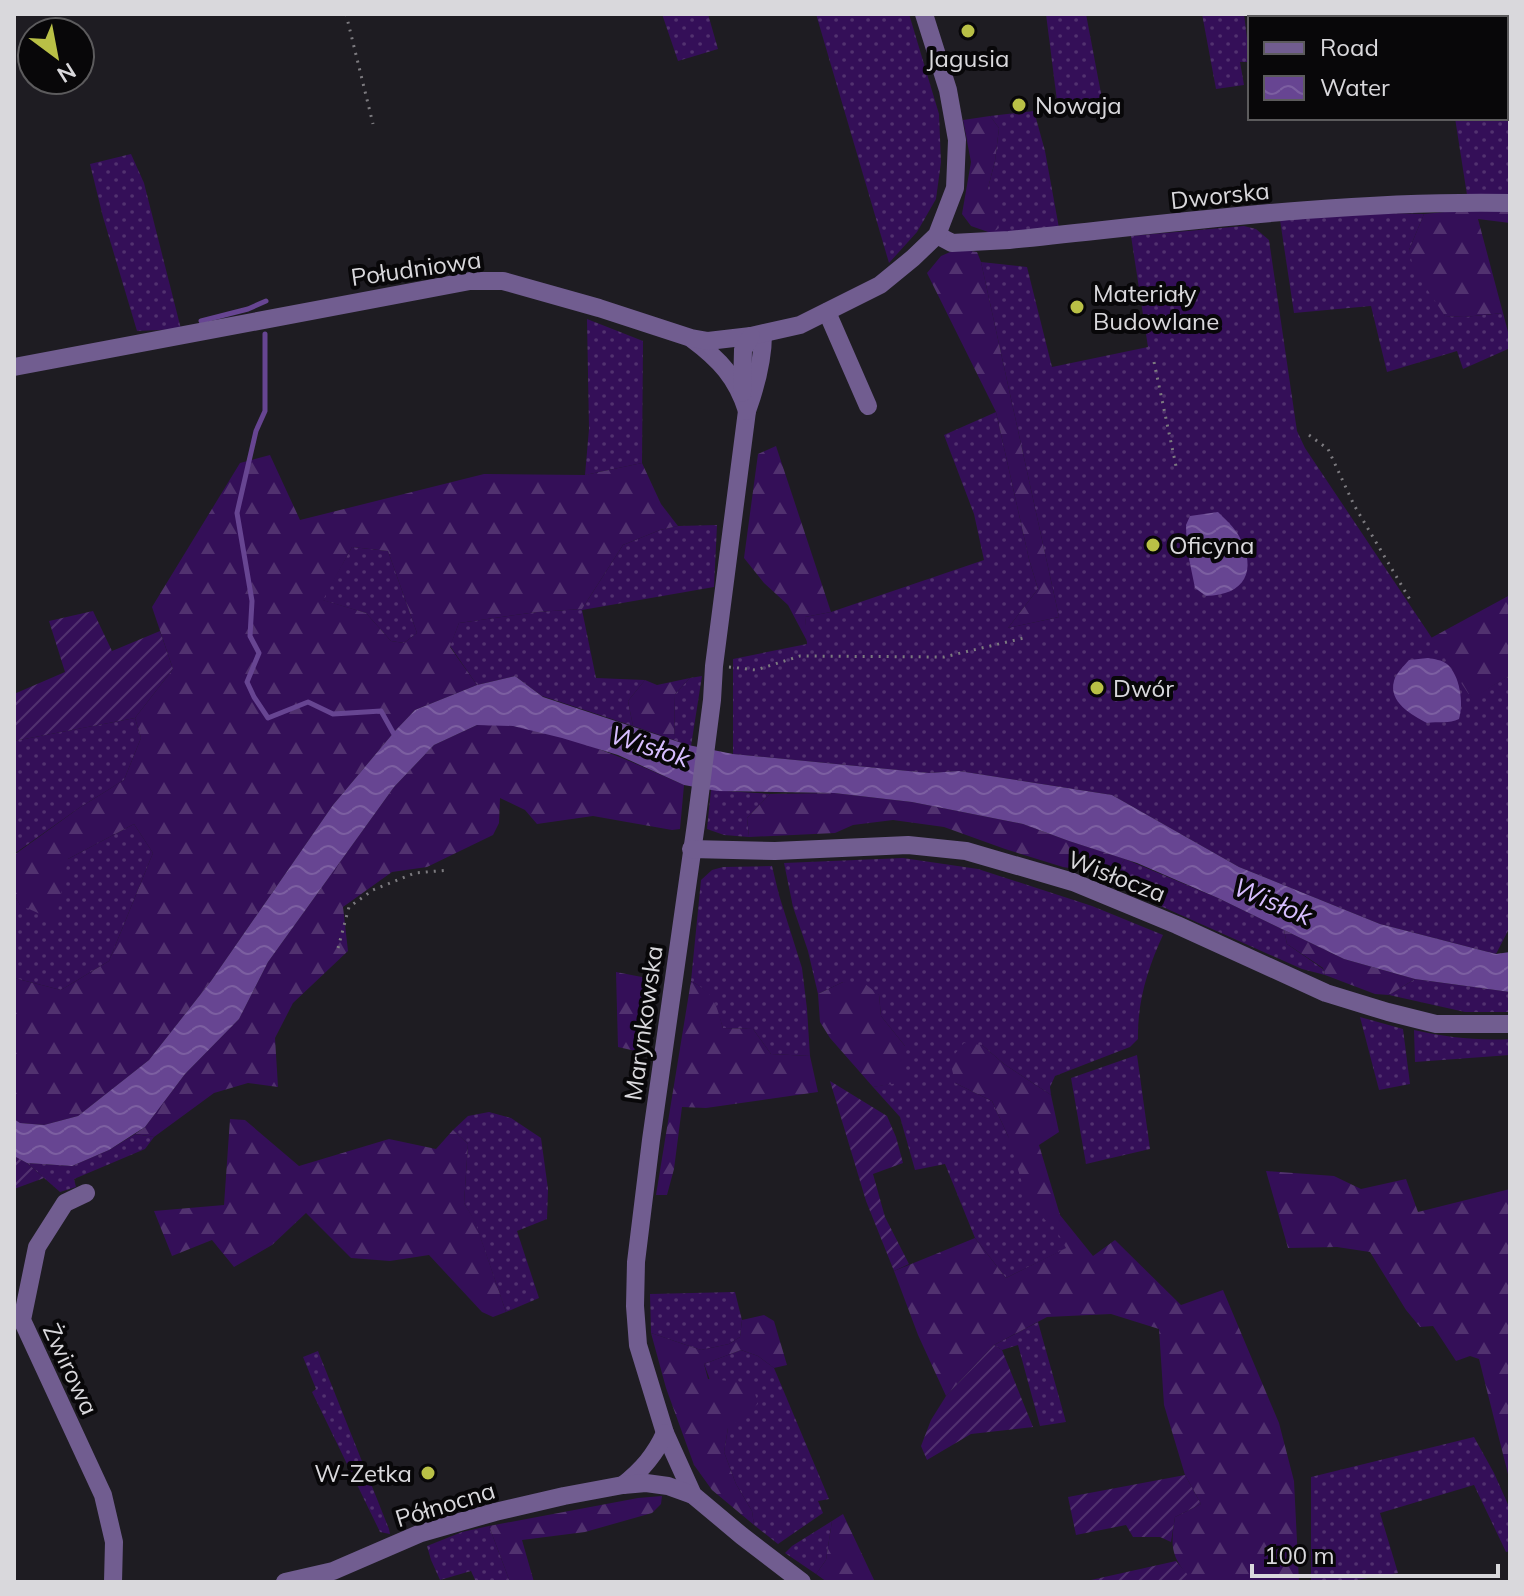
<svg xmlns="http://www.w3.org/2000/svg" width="1524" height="1596" viewBox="0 0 1524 1596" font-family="Mulish,sans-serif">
  <defs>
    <pattern id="grass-dots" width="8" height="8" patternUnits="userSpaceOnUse" patternTransform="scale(2)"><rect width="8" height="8" fill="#340f58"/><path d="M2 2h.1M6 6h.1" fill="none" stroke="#51316f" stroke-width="1.8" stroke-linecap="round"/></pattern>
    <pattern id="forest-firs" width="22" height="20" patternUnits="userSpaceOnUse" patternTransform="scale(2)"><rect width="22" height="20" fill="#340f58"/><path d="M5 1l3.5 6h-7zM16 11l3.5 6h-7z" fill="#51316f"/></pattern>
    <pattern id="garden-furrows" width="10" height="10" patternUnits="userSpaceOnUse" patternTransform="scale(2)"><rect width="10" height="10" fill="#340f58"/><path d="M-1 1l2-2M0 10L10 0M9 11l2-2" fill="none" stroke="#51316f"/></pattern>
    <pattern id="water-waves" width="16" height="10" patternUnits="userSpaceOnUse" patternTransform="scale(2)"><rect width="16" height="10" fill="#674592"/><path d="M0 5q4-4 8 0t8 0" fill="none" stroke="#7c5fa1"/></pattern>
  </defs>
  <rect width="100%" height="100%" fill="#1e1c22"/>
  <g fill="url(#grass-dots)">
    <path d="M662 14H708L718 49 678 61Z"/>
    <path d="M816 14H909L939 114 941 162 936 199 917 232 889 263Z"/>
    <path d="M1046 14H1086L1103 104 1058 109Z"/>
    <path d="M1202 14H1244L1250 62H1240L1244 85 1216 89Z"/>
    <path d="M1295 14H1393L1394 18H1296Z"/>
    <path d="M1506 75H1510V195H1467L1455 118H1506Z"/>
    <path d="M1034 111 1045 151 1059 228 991 233 988 188 995 161 999 128 990 116Z"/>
    <path d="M131 154 144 183 181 329 137 331 103 217 90 164Z"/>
    <path d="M1354 212 1424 214 1409 250 1445 316 1464 317 1503 313 1508 332V349L1463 369 1457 351 1387 372 1371 306 1294 313 1280 220Z"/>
    <path d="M1244 226 1256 229 1269 240 1297 431 1305 448 1472 698 1510 675V927L1496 954 1380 924 1239 867 1112 795 959 771 929 773 733 754V659L807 644 805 617 831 612 984 560 974 514 944 435 996 412 1029 559 1038 589 1008 628 1059 617 981 262 1027 267 1052 367 1148 347 1131 236Z"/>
    <path d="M587 319 643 341 642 463 585 475 589 429Z"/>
    <path d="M717 525 714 587 582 610 596 678 645 680 628 701 633 726 542 696 515 676 477 685 450 646 459 623 537 612 582 609 623 545 660 530 678 526Z"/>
    <path d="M352 547 388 551 417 633 404 643 391 641 366 613 322 600Z"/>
    <path d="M702 676 691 746 674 740 675 694 690 678Z"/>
    <path d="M135 718 141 738 124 780 79 808 14 854V741Z"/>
    <path d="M711 790 770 794 747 818 749 837 724 835 707 829Z"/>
    <path d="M134 824 153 853 109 961 61 990 14 978V894L20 905 68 859Z"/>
    <path d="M903 858 978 869 1092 906 1163 935C1148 967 1137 1003 1138 1039L1130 1047 1055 1076 1050 1087 1051 1095 1004 1064 982 1045 955 1083 992 1101 1008 1136 1067 1248 1006 1278 975 1238 945 1164 915 1170 900 1117 873 1087 905 1081V1046L881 1016 879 995 843 982 818 994 808 951 793 907 784 863Z"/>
    <path d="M1125 859 1218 898 1284 930 1287 944 1323 969 1325 975 1302 969 1127 891 1114 875Z"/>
    <path d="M772 866 779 895 802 968 807 1009 810 1056 771 1054 753 1029 723 1028C715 1004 714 994 691 981L701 880 712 870 723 867Z"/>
    <path d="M1415 979 1510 992V1012H1465L1389 995Z"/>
    <path d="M1360 1017 1403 1029 1410 1084 1379 1090Z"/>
    <path d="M1414 1030C1445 1037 1478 1041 1510 1039V1055L1415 1062Z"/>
    <path d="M1137 1055 1150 1149 1086 1164 1071 1078Z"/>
    <path d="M489 1112 511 1118 541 1138 548 1189 547 1219 517 1231 539 1298 506 1312 475 1222 464 1203 468 1144 453 1130 468 1116Z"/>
    <path d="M135 1134 154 1137 145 1149 74 1179 76 1187 60 1192 27 1163 72 1166 109 1150Z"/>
    <path d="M735 1292 742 1320 740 1337 729 1344 701 1350 651 1333 650 1294Z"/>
    <path d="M1038 1322 1066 1422 1040 1426 1018 1345 1002 1350 994 1345Z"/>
    <path d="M741 1350 758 1356 774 1368 829 1499 818 1501 823 1513 778 1544 754 1525 752 1511 736 1484 724 1452 728 1428 704 1364Z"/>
    <path d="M318 1351 389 1529 390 1534 380 1532 312 1392 316 1389 303 1357Z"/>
    <path d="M1474 1437 1494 1473 1510 1509V1551L1506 1552 1474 1485 1380 1513 1398 1573 1344 1582H1311V1477Z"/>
    <path d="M832 1521 826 1560 816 1574 785 1553 792 1546Z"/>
    <path d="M489 1526 510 1582H476L471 1571 440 1580 431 1560 427 1546 462 1532Z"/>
  </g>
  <g fill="url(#forest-firs)" fill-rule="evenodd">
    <path d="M990 116 999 128 995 161 988 188 999 228 991 233 971 226 962 214 971 162 963 120Z"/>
    <path d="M1476 209 1510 210V223L1478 219 1503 313 1464 317 1445 316 1414 270 1409 250 1424 214Z"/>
    <path d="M957 249 977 252 981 262 1059 617 1008 628 1038 589 1029 559 996 412 927 273 941 256Z"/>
    <path d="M776 446 831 612 805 617 808 643 788 605 764 583 744 558 758 454Z"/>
    <path d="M270 455 300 520 484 474 585 475 642 463 661 504 678 526 660 530 623 545 582 609 537 612 459 623 450 647 477 685 415 710 395 731 333 805 211 981 149 1060 78 1116 44 1125 20 1123 14 1119V978L61 990 109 961 153 853 134 824 68 859 56 921 20 905 14 894V855L79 808 124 780 141 738 135 718 173 669 152 607 240 463ZM352 547 388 551 417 633 404 643 391 641 366 613 323 600Z"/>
    <path d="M1510 595V675L1472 699 1431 638Z"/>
    <path d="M690 678 675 694 674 740 633 726 628 701 645 680 657 685Z"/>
    <path d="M477 725C489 725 502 724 514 726 574 735 630 761 684 785L680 829 672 830 593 816 537 824 525 810 500 798 499 823 493 835 427 867 392 872 343 907 348 951 293 1003 275 1038 278 1087 248 1083 214 1093 154 1137 135 1134 145 1127 185 1074 239 1019 268 962 394 787 434 745Z"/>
    <path d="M834 793 912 802 1023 824 1069 841 1125 859 1114 875 1063 867 1005 849 944 827 893 820 853 825 835 833 749 837 747 818 770 794Z"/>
    <path d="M1284 930 1344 959 1415 979 1389 995 1375 994 1325 975 1323 968 1287 944Z"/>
    <path d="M616 972 647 978 640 1052 618 1047Z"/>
    <path d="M691 981C716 995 715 1002 723 1028L753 1029 771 1054 810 1056 818 1092 706 1108 682 1107 674 1169 667 1195H656Z"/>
    <path d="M843 982 864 983 879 995 881 1016 905 1046V1082L873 1087 830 1038 820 1022 818 994Z"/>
    <path d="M964 1043 982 1045 1004 1064 1051 1095 1059 1132 1039 1145 1060 1215 1093 1256 1115 1240 1181 1305 1223 1290 1279 1423 1294 1481 1299 1582H1186L1187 1575C1170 1554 1171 1544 1175 1517L1201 1504 1185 1475 1164 1405 1159 1329 1111 1314 1047 1317 994 1345 946 1396 918 1335 894 1271 975 1238 1006 1278 1066 1248 1053 1224 1045 1220 1022 1183 1008 1136 992 1101 955 1083 950 1060Z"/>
    <path d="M230 1119 245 1120 299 1166 389 1139 436 1149 453 1130 468 1144 464 1203 475 1221 506 1312 493 1317 482 1312 429 1255 390 1261 351 1258 306 1213 272 1245 234 1267 212 1240 172 1256 154 1211 224 1205Z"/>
    <path d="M1266 1171 1334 1176 1361 1189 1406 1179 1418 1212 1510 1189V1482L1479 1359 1470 1356 1456 1361 1433 1326 1420 1327 1406 1310 1370 1252 1337 1247 1288 1248Z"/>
    <path d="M764 1315 774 1321 787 1365 774 1368 758 1356 741 1350 704 1364 708 1379 752 1383 758 1404 728 1428 724 1452 736 1484 752 1511 754 1525 712 1490 694 1465 666 1388 651 1333 701 1350 729 1344 740 1337 742 1320Z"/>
    <path d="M662 1496 661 1504 652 1513 585 1532 522 1540 534 1582H510L489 1526 638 1498Z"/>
    <path d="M843 1514 875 1582H827L816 1574 826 1560 832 1521Z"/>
  </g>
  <g fill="url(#garden-furrows)">
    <path d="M93 611 112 651 160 631 173 669 135 718 14 741V694L65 672 49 621Z"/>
    <path d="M830 1081 887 1116 896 1137 903 1163 873 1174 885 1217 909 1264 894 1271 866 1201Z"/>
    <path d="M14 1156 27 1163 44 1178 14 1189Z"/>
    <path d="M994 1345 1002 1350 1033 1427 971 1434 927 1460 921 1446 931 1420 946 1396Z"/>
    <path d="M1185 1475 1201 1504 1175 1517 1171 1542 1160 1537H1133L1126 1525 1076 1535 1068 1497Z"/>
    <path d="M1176 1561 1188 1575 1186 1582H1091V1580Z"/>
  </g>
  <g fill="url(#water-waves)">
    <path d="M1218 512C1225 519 1234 527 1239 536 1258 571 1245 595 1206 596L1195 588 1187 549 1186 525 1190 516Z"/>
    <path d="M1428 658C1434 659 1442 660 1447 664 1460 675 1464 704 1459 719 1449 724 1438 721 1427 723 1412 715 1388 702 1394 681 1396 673 1404 666 1409 660Z"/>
    <path d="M515 676 543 697 688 745 733 754 929 773 959 771 1112 795 1239 867 1380 924 1496 954 1510 952V992L1415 979 1344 959 1218 898 1137 863 1069 841 1023 824 912 802 834 793 717 791 684 785 618 755 562 738 513 726 477 725 434 745 394 787 268 962 239 1019 185 1074 145 1127 109 1150 72 1166 27 1163 14 1156V1119L20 1123 44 1125 78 1116 149 1060 211 981 333 805 395 731 415 710 477 685Z"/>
  </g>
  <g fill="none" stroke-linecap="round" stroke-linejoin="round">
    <g stroke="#674592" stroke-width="5">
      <path d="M201 321 248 309 266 301"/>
      <path d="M265 334V411L256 431 237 513 252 601 250 636 259 653 247 682 254 697 268 718 308 702 333 714 381 711 395 736"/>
    </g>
    <g stroke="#7c7a7f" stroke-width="3" stroke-dasharray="2 6" stroke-linecap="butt">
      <path d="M346 14 373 124"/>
      <path d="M1154 362 1176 466"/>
      <path d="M1309 435 1328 449 1354 505 1412 603"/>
      <path d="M729 667 756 670 800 656 944 657 1028 637"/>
      <path d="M338 948 349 907 373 890 415 873 449 870"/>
    </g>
    <g stroke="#715d90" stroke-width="18">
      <path d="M937 235 952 243 1009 240C1175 223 1342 200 1510 203"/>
      <path d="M827 312 868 406"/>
      <path d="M763 334C763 361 756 386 747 411L714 666 712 700 696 824 651 1140 636 1262 635 1306 638 1345 665 1433 693 1495 742 1536 802 1582"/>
      <path d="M692 339C719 359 737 378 747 411"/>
      <path d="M14 367 470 281H503L599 308 691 338 708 341 751 336 800 325 880 285 913 258 937 235 955 188 957 140 948 90 924 14"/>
      <path d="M742 393 743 350 751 336"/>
      <path d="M691 849 775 851 908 845 966 851 1073 882 1177 925 1326 993 1388 1012 1436 1024H1510"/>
      <path d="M86 1193 65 1203 37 1247 22 1320 103 1495 114 1542 113 1582"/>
      <path d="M623 1485C642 1470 655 1455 665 1433"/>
      <path d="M285 1582 333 1571 421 1533 495 1512 564 1496 623 1485 646 1483 668 1486 693 1495"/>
    </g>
  </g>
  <g fill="#b9c046" stroke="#080709" stroke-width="3">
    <circle cx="968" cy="31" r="8"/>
    <circle cx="1019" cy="105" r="8"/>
    <circle cx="1077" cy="307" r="8"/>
    <circle cx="1153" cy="545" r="8"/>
    <circle cx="1097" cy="688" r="8"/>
    <circle cx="428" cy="1473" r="8"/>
  </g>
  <g text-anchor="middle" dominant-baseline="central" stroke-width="8" stroke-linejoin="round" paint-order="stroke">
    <g font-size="24" fill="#d9d8dc" stroke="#080709" text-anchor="start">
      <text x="968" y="58" text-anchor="middle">Jagusia</text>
      <text x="1035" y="105">Nowaja</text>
      <text x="1093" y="293">Materiały<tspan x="1093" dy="28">Budowlane</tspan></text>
      <text x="1169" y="545">Oficyna</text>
      <text x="1113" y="688">Dwór</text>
      <text x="412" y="1473" text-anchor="end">W-Zetka</text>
    </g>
    <g font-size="24" fill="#d9d8dc" stroke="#080709">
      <text transform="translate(1220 195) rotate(-6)">Dworska</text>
      <text transform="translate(416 268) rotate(-8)">Południowa</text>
      <text transform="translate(1117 876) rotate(21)">Wisłocza</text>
      <text transform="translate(643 1023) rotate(-82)">Marynkowska</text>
      <text transform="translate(71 1369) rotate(65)">Żwirowa</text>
      <text transform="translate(445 1504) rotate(-17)">Północna</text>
    </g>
    <g font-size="26" font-style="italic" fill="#d7beff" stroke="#080709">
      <text transform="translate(650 746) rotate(18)">Wisłok</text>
      <text transform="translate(1273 901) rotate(23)">Wisłok</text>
    </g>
  </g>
  <rect width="1524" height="1596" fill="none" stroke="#d9d8dc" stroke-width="32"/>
  <rect x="1248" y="16" width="260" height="104" fill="#080709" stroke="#5c5b5d" stroke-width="2"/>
  <rect x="1264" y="42" width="40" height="12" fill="#715d90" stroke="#5c5b5d" stroke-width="2"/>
  <text x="1320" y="56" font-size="24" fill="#d9d8dc">Road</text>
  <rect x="1264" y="76" width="40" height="24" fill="url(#water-waves)" stroke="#5c5b5d" stroke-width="2"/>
  <text x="1320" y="96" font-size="24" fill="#d9d8dc">Water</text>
  <g transform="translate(56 56) rotate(148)"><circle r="38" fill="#080709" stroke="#5c5b5d" stroke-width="2"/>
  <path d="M0-6L14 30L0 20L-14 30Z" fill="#b9c046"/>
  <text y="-12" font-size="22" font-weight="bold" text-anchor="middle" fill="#d9d8dc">N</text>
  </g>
  <path d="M1252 1564v12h246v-12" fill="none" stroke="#d9d8dc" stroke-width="4"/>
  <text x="1264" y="1564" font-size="24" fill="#d9d8dc" stroke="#080709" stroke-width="6" paint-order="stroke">100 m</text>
</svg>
